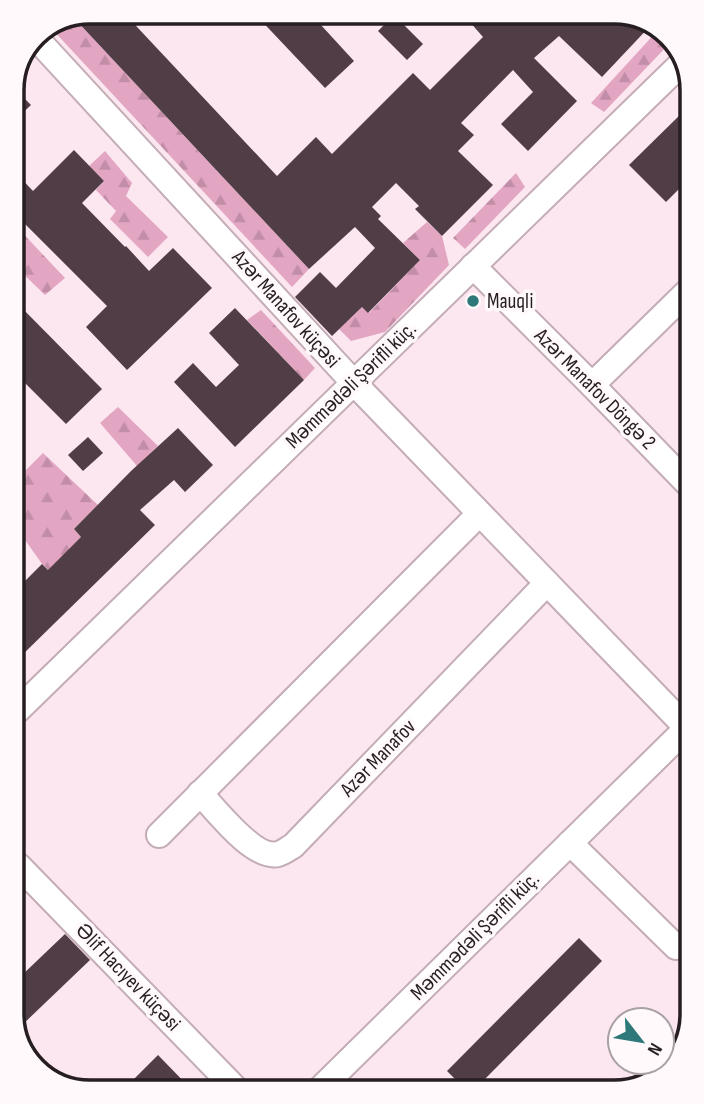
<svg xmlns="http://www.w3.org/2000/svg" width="704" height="1104" viewBox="0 0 704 1104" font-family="'Sofia Sans Condensed',sans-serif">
  <defs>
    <pattern id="forest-firs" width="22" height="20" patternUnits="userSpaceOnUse" patternTransform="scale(1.75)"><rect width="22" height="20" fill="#e2a6c3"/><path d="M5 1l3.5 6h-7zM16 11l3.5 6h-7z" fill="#c28ea7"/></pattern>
  </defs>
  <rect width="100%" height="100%" fill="#fce7f0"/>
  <g fill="url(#forest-firs)">
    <path d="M74 18 309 269 292 287 50 27Z"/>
    <path d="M659 29 670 43 604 112 591 103Z"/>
    <path d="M105 151 132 183 126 196 168 237 148 257 110 219 116 211 96 190 104 181 89 166Z"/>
    <path d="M516 173 525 187 465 249 453 238Z"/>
    <path d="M427 222 442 236 449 265 385 332 351 341 339 329 358 311 361 306 369 313 420 260 403 243Z"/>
    <path d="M14 224 65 278 45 295 14 265Z"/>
    <path d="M261 310 315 368 304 380 247 320Z"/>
    <path d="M118 407 158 446 137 466 100 423Z"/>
    <path d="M43 453 98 505 74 529 81 537 58 579 42 564 23 537 16 542V480Z"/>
  </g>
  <g fill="#513d46">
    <path d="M90 12H123L277 176 316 137 332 154 413 73 430 90 483 37 461 12H580L589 23 599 12H619L652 24 602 77 559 36 534 58 577 101 528 151 501 124 533 92 513 70 461 123 474 135 458 151 493 185 442 236 415 209 419 206 396 183 372 207 381 216 378 219 420 260 368 313 362 307 332 336 295 297 320 272 336 288 375 248 355 227 309 269 74 18Z"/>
    <path d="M253 12H309L354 61 325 88Z"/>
    <path d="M394 15 423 44 407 60 378 31Z"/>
    <path d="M12 86 31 105 13 122V92Z"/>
    <path d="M684 111 685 183 666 202 629 165Z"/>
    <path d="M74 150 104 181 82 203 125 247 126 246 149 271 173 248 212 288 127 370 86 327 107 306 14 213 13 170 33 191Z"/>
    <path d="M14 300 102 389 66 424 15 373Z"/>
    <path d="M235 308 304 380 235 447 174 382 193 363 216 387 239 365 209 333Z"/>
    <path d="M178 428 213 465 185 492 174 480 140 510 155 525 17 660V589L42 564 48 570 81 537 74 529 131 471Z"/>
    <path d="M88 437 103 453 83 471 68 455Z"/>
    <path d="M65 934 90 960 20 1027V977Z"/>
    <path d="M579 938 602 961 478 1086H462L447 1071Z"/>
    <path d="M158 1055 192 1090 143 1091 133 1080Z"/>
  </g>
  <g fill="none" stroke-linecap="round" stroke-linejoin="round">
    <defs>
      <g id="minor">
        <path d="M36 38 354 383 687 728"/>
        <path d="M473 266 592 385 687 483"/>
        <path d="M592 385 686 293"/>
        <path d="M18 710 684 61"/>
        <path d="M200 793C216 810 254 860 278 854 283 853 289 848 293 846L547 583"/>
        <path d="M159 835 479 514"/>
        <path d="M570 843 676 947"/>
        <path d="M19 866 236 1089"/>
        <path d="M321 1088 689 726"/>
      </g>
    </defs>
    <use href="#minor" stroke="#c4acb7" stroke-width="28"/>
    <use href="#minor" stroke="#fff" stroke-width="24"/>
  </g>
  <circle fill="#2e787a" stroke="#fff9fc" stroke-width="2.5" cx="473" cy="301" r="7"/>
  <g text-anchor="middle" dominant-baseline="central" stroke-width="7" stroke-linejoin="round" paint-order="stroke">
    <g font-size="21" fill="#271e22" stroke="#fff9fc" text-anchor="start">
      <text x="487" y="301">Mauqli</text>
    </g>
    <g font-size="21" fill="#271e22" stroke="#fff9fc">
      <text transform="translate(286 309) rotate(48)">Azər Manafov küçəsi</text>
      <text transform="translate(351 385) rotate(-44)">Məmmədəli Şərifli küç.</text>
      <text transform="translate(595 389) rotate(45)">Azər Manafov Döngə 2</text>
      <text transform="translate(378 758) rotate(-46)">Azər Manafov</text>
      <text transform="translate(475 936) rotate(-45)">Məmmədəli Şərifli küç.</text>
      <text transform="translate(128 977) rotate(46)">Əlif Hacıyev küçəsi</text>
    </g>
  </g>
  <path d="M0 0H704V1104H0ZM90 24H614A66 66 0 0 1 680 90V1014A66 66 0 0 1 614 1080H90A66 66 0 0 1 24 1014V90A66 66 0 0 1 90 24Z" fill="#fff9fc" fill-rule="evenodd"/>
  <path fill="none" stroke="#271e22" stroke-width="3.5" d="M90 24H614A66 66 0 0 1 680 90V1014A66 66 0 0 1 614 1080H90A66 66 0 0 1 24 1014V90A66 66 0 0 1 90 24Z"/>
  <g transform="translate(641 1041) rotate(121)"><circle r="33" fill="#fff9fc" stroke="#a9a1a5" stroke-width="2"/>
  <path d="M0-5L12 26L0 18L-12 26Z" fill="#2e787a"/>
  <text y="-10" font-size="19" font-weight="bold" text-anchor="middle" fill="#271e22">N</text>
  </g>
</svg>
